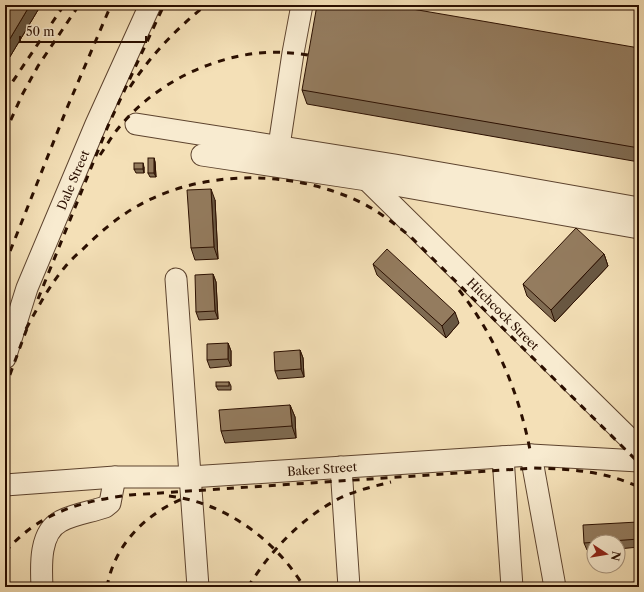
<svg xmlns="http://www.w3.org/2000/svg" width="644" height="592" viewBox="0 0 644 592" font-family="'Libre Caslon Text',serif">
  <rect width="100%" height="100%" fill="#f4e0b7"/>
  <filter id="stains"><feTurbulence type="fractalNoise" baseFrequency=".005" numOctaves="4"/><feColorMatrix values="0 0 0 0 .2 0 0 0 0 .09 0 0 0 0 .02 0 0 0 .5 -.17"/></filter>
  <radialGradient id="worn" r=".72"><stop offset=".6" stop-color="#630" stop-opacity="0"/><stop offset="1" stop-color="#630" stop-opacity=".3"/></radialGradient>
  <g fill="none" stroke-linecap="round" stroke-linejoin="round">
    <defs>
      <g id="minor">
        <path d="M136 124 395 165 639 208"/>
        <path d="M279 146 293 53 302 5"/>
        <path d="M202 155 367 180 639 228"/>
        <path d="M367 180 639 448"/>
        <path d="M176 279 198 587"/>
        <path d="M5 358 27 288 96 124 150 5"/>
        <path d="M531 455 555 587"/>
        <path d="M503 457 512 587"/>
        <path d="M341 467 349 587"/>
        <path d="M5 485 115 477H190L531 455 639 461"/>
        <path d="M42 587C41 566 39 532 61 521 74 514 91 512 105 507L110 503 115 477"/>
      </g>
    </defs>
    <use href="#minor" stroke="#5d432e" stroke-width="23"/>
    <use href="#minor" stroke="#f8ebd0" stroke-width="21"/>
    <g stroke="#2b0f00" stroke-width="3" stroke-dasharray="7 7" stroke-linecap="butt">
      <path d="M174 9 176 5"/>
      <path d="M130 87C151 55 176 29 206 5"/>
      <path d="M5 93 64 5"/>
      <path d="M5 133 22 95 38 66 79 5"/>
      <path d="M100 155C107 145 113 134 121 125 155 85 206 59 258 53 277 51 296 53 315 56"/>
      <path d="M5 264 67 108 111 5"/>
      <path d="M459 290C497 338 520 396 531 455"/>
      <path d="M38 299 108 126 164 5"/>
      <path d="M26 329C38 307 49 286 65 267 70 261 76 255 82 250 98 234 114 220 134 208 201 168 295 169 364 204 381 213 396 225 411 237L639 463"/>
      <path d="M5 388 29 323"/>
      <path d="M169 496C224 502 276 540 304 587"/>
      <path d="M5 552C39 513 80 501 130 495L534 468C572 469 604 471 639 487"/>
      <path d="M107 587C114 546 144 515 182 499"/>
      <path d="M248 587C271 550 302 517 342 497 358 490 375 486 391 482"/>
    </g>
  </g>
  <g fill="#7f6b52" stroke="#2b0f00">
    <path d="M8 5H41L8 60 5 58V10Z"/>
    <path d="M639 48V162L307 104 302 90Z"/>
    <path d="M154 158 155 162 156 177H150L148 173Z"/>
    <path d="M144 167V173H136L134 169Z"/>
    <path d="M215 200 218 259 195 260 191 248Z"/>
    <path d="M604 254 608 266 555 322 527 296 523 284Z"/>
    <path d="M373 264 459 323 446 338 377 275Z"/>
    <path d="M213 274 216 282 218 319 199 320 196 312Z"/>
    <path d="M228 343 231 351V366L210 368 207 360Z"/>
    <path d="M300 350 303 358 304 377 278 379 275 371Z"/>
    <path d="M229 382 231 386V390H218L216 386Z"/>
    <path d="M290 405 295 417 296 438 225 443 221 431Z"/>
    <path d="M638 522 639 526V547L618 549V542H594V550H587L584 543Z"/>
  </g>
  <g fill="#685742" stroke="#2b0f00">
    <path d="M30 5H41L8 60 5 51V47Z"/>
    <path d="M154 158 155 162 156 177 154 173Z"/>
    <path d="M143 163 144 167V173L143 169Z"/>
    <path d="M211 189 215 200 218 259 214 247Z"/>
    <path d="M604 254 608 266 555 322 551 310Z"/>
    <path d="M213 274 216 282 218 319 215 311Z"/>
    <path d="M455 312 459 323 446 338 442 326Z"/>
    <path d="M228 343 231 351V366L228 359Z"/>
    <path d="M300 350 303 358 304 377 301 369Z"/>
    <path d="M290 405 295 417 296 438 292 426Z"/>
    <path d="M638 522 639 526V540V539Z"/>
  </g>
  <g fill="#947c5f" stroke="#2b0f00">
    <path d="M8 5H30L5 47V10Z"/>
    <path d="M317 5H389L639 48V148L302 90Z"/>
    <rect x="148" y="158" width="6" height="15"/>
    <rect x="134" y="163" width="9" height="6"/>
    <path d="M211 189 214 247 191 248 187 190Z"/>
    <path d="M576 228 604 254 551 310 523 284Z"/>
    <path d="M387 249 455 312 442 326 373 264Z"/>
    <path d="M213 274 215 311 196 312 195 275Z"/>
    <path d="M228 343V359L207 360V344Z"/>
    <path d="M300 350 301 369 275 371 274 352Z"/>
    <rect x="216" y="382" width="13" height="4"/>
    <path d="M290 405 292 426 221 431 219 410Z"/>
    <path d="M638 522 639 539 584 543 583 525Z"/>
    <path d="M639 582V587H587L586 585Z"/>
  </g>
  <g text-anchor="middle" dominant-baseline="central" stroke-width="3" stroke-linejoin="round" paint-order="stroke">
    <g font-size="12" fill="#2b0f00" stroke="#f8ebd0">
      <text transform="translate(73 180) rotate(-67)">Dale Street</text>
      <text transform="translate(503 314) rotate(45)">Hitchcock Street</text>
      <text transform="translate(322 469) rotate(-4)">Baker Street</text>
    </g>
  </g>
  <rect width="644" height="592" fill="none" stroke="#f4e0b7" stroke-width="20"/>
  <rect x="6" y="6" width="632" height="580" fill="none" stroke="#2b0f00" stroke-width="2"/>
  <rect x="10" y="10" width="624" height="572" fill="none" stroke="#2b0f00"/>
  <g transform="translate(606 554) rotate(102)"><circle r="19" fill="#f8ebd0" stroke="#a6937d"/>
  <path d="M0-3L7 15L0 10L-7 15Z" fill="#8f2418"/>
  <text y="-6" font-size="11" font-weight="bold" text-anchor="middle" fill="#2b0f00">N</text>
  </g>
  <path d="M20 36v6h126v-6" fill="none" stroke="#2b0f00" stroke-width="2"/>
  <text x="26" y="36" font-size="12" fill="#2b0f00" stroke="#f8ebd0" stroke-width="3" paint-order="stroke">50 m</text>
  <rect width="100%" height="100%" filter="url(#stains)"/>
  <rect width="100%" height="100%" fill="url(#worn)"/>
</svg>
